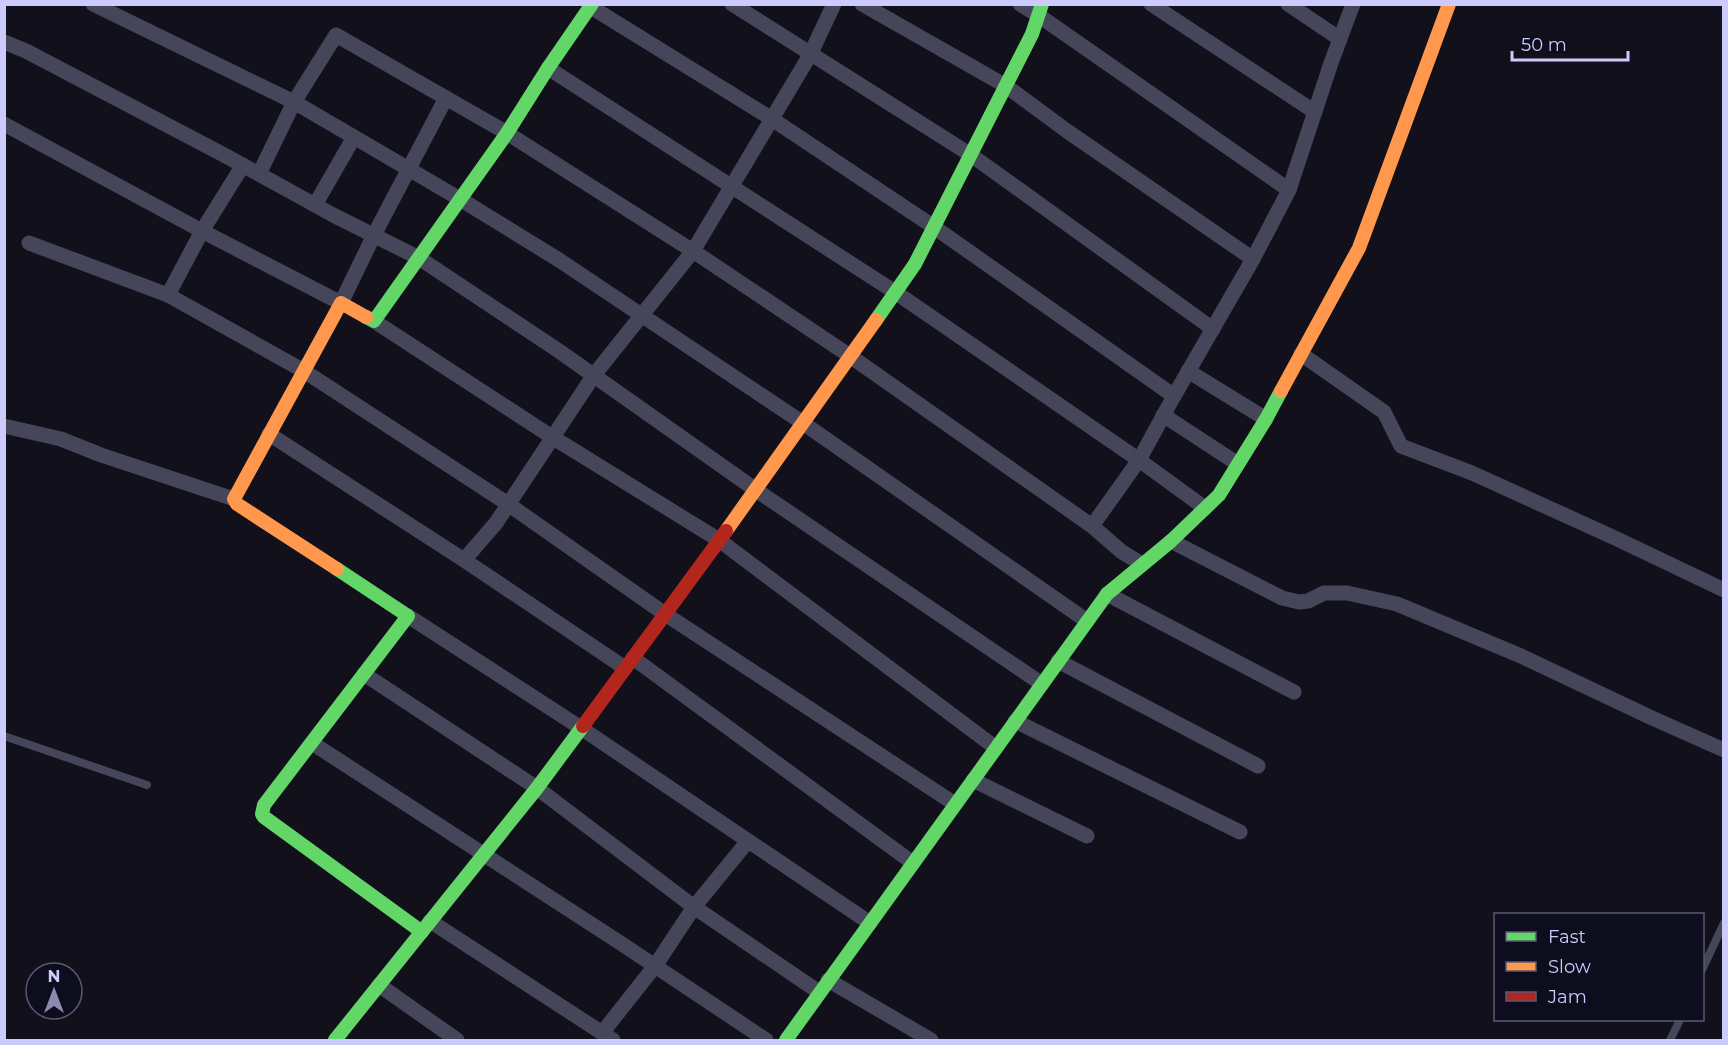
<svg xmlns="http://www.w3.org/2000/svg" width="1728" height="1045" viewBox="0 0 1728 1045" font-family="Montserrat,sans-serif">
  <rect width="100%" height="100%" fill="#12101a"/>
  <g fill="none" stroke-linecap="round" stroke-linejoin="round">
    <g stroke="#46465a" stroke-width="8">
      <path d="M4 736 147 785"/>
      <path d="M1702 970 1724 923"/>
      <path d="M1670 1040 1680 1020"/>
    </g>
    <g stroke="#46465a" stroke-width="15">
      <path d="M93 4 294 102 460 199 559 260 803 423 1087 621"/>
      <path d="M732 4 971 155 1213 329"/>
      <path d="M862 4 1006 86 1067 131 1253 259"/>
      <path d="M1020 4 1038 15 1289 190"/>
      <path d="M1151 4 1315 112"/>
      <path d="M1288 4 1340 39"/>
      <path d="M591 7 772 119 934 227 1174 396"/>
      <path d="M4 42 26 51 226 156 335 216 419 258 559 351 756 490 1042 684"/>
      <path d="M548 68 895 292 1139 460 1205 508"/>
      <path d="M4 124 202 231 341 303 374 235 446 98"/>
      <path d="M243 165 202 231 168 295 304 371 508 504 665 614 955 804"/>
      <path d="M259 174 294 102 336 35 507 133 693 251 850 356 1092 526 1122 552 1142 564"/>
      <path d="M315 205 354 137"/>
      <path d="M29 243 168 295"/>
      <path d="M374 321 552 437 719 540 996 748"/>
      <path d="M1301 354 1384 412 1401 446 1472 473 1615 538 1724 590"/>
      <path d="M1188 371 1266 419"/>
      <path d="M1163 415 1238 464"/>
      <path d="M4 426 61 439 101 455 234 499"/>
      <path d="M269 434 464 560 625 668"/>
      <path d="M1092 526 1139 460 1174 396 1253 259 1289 190 1331 63 1353 4"/>
      <path d="M1171 541 1282 598 1299 602 1308 601 1324 593H1347L1397 604 1521 656 1652 718 1724 750"/>
      <path d="M464 560 496 523 594 375 693 251 810 55 834 4"/>
      <path d="M1107 594 1294 692"/>
      <path d="M408 616 581 728 870 923"/>
      <path d="M633 658 913 863"/>
      <path d="M1058 661 1258 766"/>
      <path d="M364 674 537 788 694 907 819 992"/>
      <path d="M1015 721 1240 832"/>
      <path d="M312 743 622 944 766 1040"/>
      <path d="M973 780 1087 836"/>
      <path d="M430 921 613 1040"/>
      <path d="M828 980 931 1040"/>
      <path d="M379 985 457 1040"/>
      <path d="M602 1033 655 966 694 907 748 841"/>
    </g>
    <g stroke="#63d668" stroke-width="14">
      <path d="M366 317 374 321 507 133 548 68 592 4"/>
      <path d="M876 320 915 264 1032 34 1042 4"/>
      <path d="M337 569 408 616 264 805 262 814 264 817 422 932"/>
      <path d="M335 1040 537 788 583 726"/>
      <path d="M786 1040 1107 594 1171 541 1219 495 1266 419 1281 391"/>
    </g>
    <g stroke="#ff974d" stroke-width="14">
      <path d="M1281 391 1359 248 1449 4"/>
      <path d="M726 531 876 320"/>
      <path d="M337 569 237 504 234 499 341 303 366 317"/>
    </g>
    <path stroke="#b3261e" stroke-width="14" d="M583 726 726 531"/>
  </g>
  <rect width="1728" height="1045" fill="none" stroke="#cdcbfd" stroke-width="12"/>
  <rect x="1494" y="913" width="210" height="108" fill="#0e0d1d" stroke="#5a5977" stroke-width="1.5"/>
  <rect x="1506" y="932" width="30" height="9" fill="#63d668" stroke="#5a5977" stroke-width="1.5"/>
  <text x="1548" y="943" font-size="18" fill="#cdcbfd">Fast</text>
  <rect x="1506" y="962" width="30" height="9" fill="#ff974d" stroke="#5a5977" stroke-width="1.5"/>
  <text x="1548" y="973" font-size="18" fill="#cdcbfd">Slow</text>
  <rect x="1506" y="992" width="30" height="9" fill="#b3261e" stroke="#5a5977" stroke-width="1.5"/>
  <text x="1548" y="1003" font-size="18" fill="#cdcbfd">Jam</text>
  <g transform="translate(54 991)"><circle r="28" fill="#0e0d1d" stroke="#5a5977" stroke-width="1.5"/>
  <path d="M0-4.5L10 22L0 15L-10 22Z" fill="#8c8aae"/>
  <text y="-9" font-size="16" font-weight="bold" text-anchor="middle" fill="#cdcbfd">N</text>
  </g>
  <path d="M1512 51v9h116v-9" fill="none" stroke="#cdcbfd" stroke-width="3"/>
  <text x="1521" y="51" font-size="18" fill="#cdcbfd" stroke="#0e0d1d" stroke-width="4.5" paint-order="stroke">50 m</text>
</svg>
